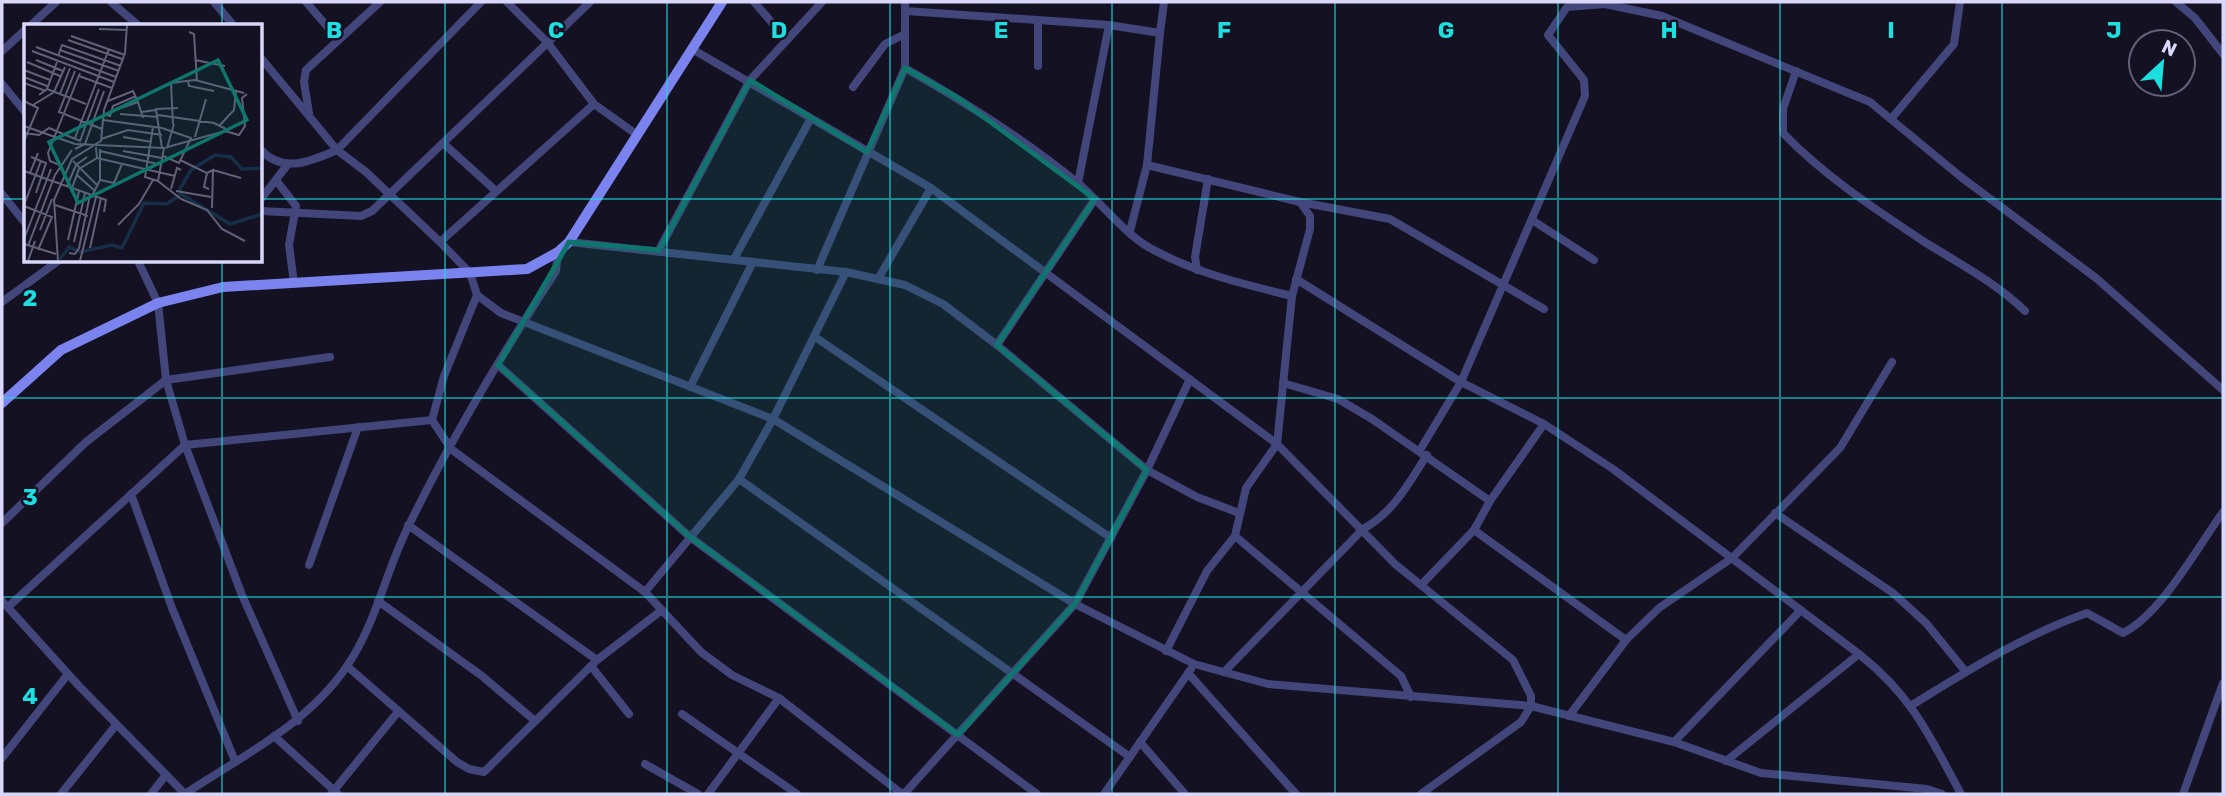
<svg xmlns="http://www.w3.org/2000/svg" width="2225" height="796" viewBox="0 0 2225 796" font-family="Rubik,sans-serif">
  <rect width="100%" height="100%" fill="#131122"/>
  <g fill="none" stroke-linecap="round" stroke-linejoin="round">
    <g stroke="#42467b" stroke-width="8">
      <path d="M111 2 139 26"/>
      <path d="M214 2 234 26"/>
      <path d="M306 2 338 39"/>
      <path d="M507 2 547 42 594 104 636 134"/>
      <path d="M754 2 787 40 822 2"/>
      <path d="M2176 2 2195 18 2223 54"/>
      <path d="M906 11 1109 25 1160 33 1147 165 1130 231"/>
      <path d="M1038 20V66"/>
      <path d="M30 26 56 2"/>
      <path d="M1160 33 1164 2"/>
      <path d="M692 49 931 188 1277 444 1395 564 1513 660 1531 696V706L1521 722 1421 794"/>
      <path d="M2 51 26 29"/>
      <path d="M261 58 337 150 481 2"/>
      <path d="M905 68C965 102 1026 140 1079 184 1102 204 1124 233 1150 248 1195 273 1243 284 1292 296"/>
      <path d="M1796 71 1783 109V133C1823 175 1875 209 1923 241 1958 263 1995 282 2025 311"/>
      <path d="M2 84 26 113"/>
      <path d="M853 87 885 44 905 34"/>
      <path d="M309 113 304 82 306 70 380 2"/>
      <path d="M1891 119 1954 44 1960 2"/>
      <path d="M443 143 496 191"/>
      <path d="M261 150C283 174 312 161 337 150L366 172 440 242 470 273 477 295 501 313 773 419 1075 604 1194 664 1268 684 1531 706 1674 742 1761 773 1927 789 1942 794"/>
      <path d="M1147 165 1300 202 1310 216V229L1292 296 1277 444 1246 488 1235 536 1207 571 1166 651"/>
      <path d="M276 180 296 206 289 245 294 283"/>
      <path d="M1078 183 1109 25"/>
      <path d="M2 194 26 224"/>
      <path d="M261 199 288 164"/>
      <path d="M1300 202 1390 219 1544 309"/>
      <path d="M261 211 361 216 372 211 590 2"/>
      <path d="M1532 220 1594 260"/>
      <path d="M440 242 594 104"/>
      <path d="M569 242 846 272 905 285 943 304 997 345 1147 470 1197 497 1239 513"/>
      <path d="M659 250 750 80 787 40"/>
      <path d="M734 259 810 120"/>
      <path d="M138 261 158 303 166 380 185 445 242 595 298 721"/>
      <path d="M817 270 905 68V2"/>
      <path d="M1197 270 1195 257 1208 179"/>
      <path d="M878 279 931 188"/>
      <path d="M1296 279 1461 382 1544 424 1613 469 1859 654C1913 697 1929 735 1961 794"/>
      <path d="M2 302 58 261"/>
      <path d="M815 337 1111 538"/>
      <path d="M997 345 1095 199"/>
      <path d="M498 365 690 537 1037 794"/>
      <path d="M1283 383 1338 399 1372 419 1490 501"/>
      <path d="M690 387 753 262"/>
      <path d="M432 420 451 449 645 592 701 652 732 675 779 698 902 794"/>
      <path d="M1420 450 1461 382 1585 96 1584 80 1548 35 1567 7 1605 4 1662 16 1870 102 1961 177 2096 278 2223 390"/>
      <path d="M739 479 1130 757"/>
      <path d="M131 494 172 608 235 761"/>
      <path d="M1775 513 1893 593 1926 623 1966 672"/>
      <path d="M2 523 86 442 166 380 330 357"/>
      <path d="M408 525 597 660"/>
      <path d="M1474 530 1626 640"/>
      <path d="M1235 536 1401 676 1411 697"/>
      <path d="M309 565 358 427"/>
      <path d="M1422 584 1474 530 1490 501 1544 424"/>
      <path d="M645 592 739 479 773 419 846 272"/>
      <path d="M2 601 79 686 185 794"/>
      <path d="M378 601 482 676 534 720"/>
      <path d="M8 607 185 445 432 420 444 376 477 295"/>
      <path d="M347 666 457 762 469 769 484 772 597 660 662 610"/>
      <path d="M591 666 629 714"/>
      <path d="M1224 672 1363 529C1394 512 1408 484 1427 455"/>
      <path d="M1188 673 1296 794"/>
      <path d="M1912 705C1969 670 2024 635 2087 613L2123 633C2162 613 2197 548 2223 512"/>
      <path d="M682 714 797 794"/>
      <path d="M1569 716 1626 640 1659 608 1732 558 1840 448 1892 362"/>
      <path d="M274 736 338 794"/>
      <path d="M1140 742 1185 794"/>
      <path d="M1674 742 1801 610"/>
      <path d="M2 758 68 674"/>
      <path d="M1726 761 1859 654"/>
      <path d="M645 764 698 794"/>
      <path d="M61 794 116 725"/>
      <path d="M151 794 165 776"/>
      <path d="M185 794C242 756 308 724 347 666 376 624 386 570 409 525 451 439 504 351 556 271L558 252"/>
      <path d="M331 794 397 713"/>
      <path d="M708 794 779 698"/>
      <path d="M904 794 1075 604 1147 470 1190 379"/>
      <path d="M1104 794 1191 669"/>
      <path d="M2183 794 2223 683"/>
    </g>
    <path stroke="#7b83ee" stroke-width="10" d="M2 403 61 350 158 303 223 287 527 269 558 252 569 242 722 2"/>
  </g>
  <path fill="#0f766e" fill-opacity="0.2" stroke="#0f766e" stroke-width="5" stroke-linejoin="round" d="M905 68 958 98 1095 199 997 345 1147 470 1075 604 958 735 690 537 498 365 569 242 659 250 750 80 867 152Z"/>
  <path fill="none" stroke="#1edfe0" stroke-width="2" stroke-opacity="0.55" d="M222 2V26M445 2V794M667 2V794M890 2V794M1112 2V794M1335 2V794M1558 2V794M1780 2V794M2002 2V794M2 199H26M261 199H2223M222 261V794M2 398H2223M2 597H2223"/>
  <g transform="translate(24 24)">
    <rect width="238" height="238" fill="#131122"/>
    <path fill="none" stroke="#162e47" stroke-width="3.5" d="M155 167 167 146 191 131 207 133 218 145 238 144M36 235 45 223 56 228 88 221 98 224 120 179 143 180 157 170 206 200 238 190"/>
    <path fill="none" stroke="#626178" stroke-width="2" d="M75 5 103 6M165 8 170 10 173 57M47 12 101 31M44 16 98 35M12 23 92 53M36 26 95 47M8 27 90 58M34 32 38 21 97 42M12 36 39 47M171 36 201 42M3 38 36 52M0 46 26 56M51 47 35 88 78 105M55 52 88 64M0 53 23 62M164 57 165 62 190 67M0 59 22 67M23 65 62 80M36 70 46 44M15 71 23 65 33 38M0 77 14 84 0 117M84 77 109 67 114 78M9 81 30 68 41 43M94 85 114 78 119 94M131 85 154 84M118 88 132 86 138 124M80 90 86 92 89 82 112 72M96 90 134 93M134 91 190 99 202 105M79 96 138 104 167 114 155 139 139 132M149 100 147 59 171 56 220 69M196 101 210 86 212 67M0 102 51 120 140 124 201 107 215 111 221 102 218 74 223 70M129 103 121 153 134 157M0 109 15 111 25 104 56 117 75 65M99 113 128 118M171 113 182 75M51 114 85 25M77 115 104 106 138 111M140 124 134 157 157 175 183 186 198 205 221 217M143 124 150 100M51 125 61 120 80 67M76 127 138 141M99 127 138 134M7 133 22 139 12 169M73 134 151 152M156 136 183 149 180 163 185 165M49 137 74 162M36 141 26 137 24 129 56 49M189 146 217 154M0 147 82 176 80 188M6 149 14 129M183 149 189 146 188 184M53 151 71 167M76 156 90 159 98 140M43 162 52 141 63 133M48 164 55 145 73 134 72 123M147 165 153 144 157 146M152 167 187 173M68 172 76 156V125M0 181 17 137M31 181 64 192M0 182 28 193 14 226M94 201 115 180 129 156M16 206 28 175M0 215 27 145M44 216 55 167M50 218 61 169M0 220 32 230M4 222 31 151 48 126M66 224 77 174M45 229 51 230 55 224 66 171M4 237 11 217M34 237 30 176 48 135 77 117 80 86 101 29 103 1M56 237 72 173"/>
    <path fill="#0f766e" fill-opacity="0.15" stroke="#0f766e" stroke-width="3.5" d="M194 36 223 96 54 179 25 118Z"/>
    <rect width="238" height="238" fill="none" stroke="#d9d8fa" stroke-width="3.5"/>
  </g>
  <g font-size="23" text-anchor="middle" font-weight="bold" fill="#1edfe0" stroke="#131122" stroke-width="5" stroke-linejoin="round" paint-order="stroke">
    <text x="334" y="38">B</text>
    <text x="556" y="38">C</text>
    <text x="779" y="38">D</text>
    <text x="1001" y="38">E</text>
    <text x="1224" y="38">F</text>
    <text x="1446" y="38">G</text>
    <text x="1669" y="38">H</text>
    <text x="1891" y="38">I</text>
    <text x="2114" y="38">J</text>
    <text x="30" y="306">2</text>
    <text x="30" y="505">3</text>
    <text x="30" y="704">4</text>
  </g>
  <rect width="2225" height="796" fill="none" stroke="#d9d8fa" stroke-width="7"/>
  <g transform="translate(2162 63) rotate(26)"><circle r="33" fill="#131122" stroke="#626178" stroke-width="2"/>
  <path d="M0-5L12 26L0 18L-12 26Z" fill="#1edfe0"/>
  <text y="-10" font-size="19" font-weight="bold" text-anchor="middle" fill="#d9d8fa">N</text>
  </g>
</svg>
